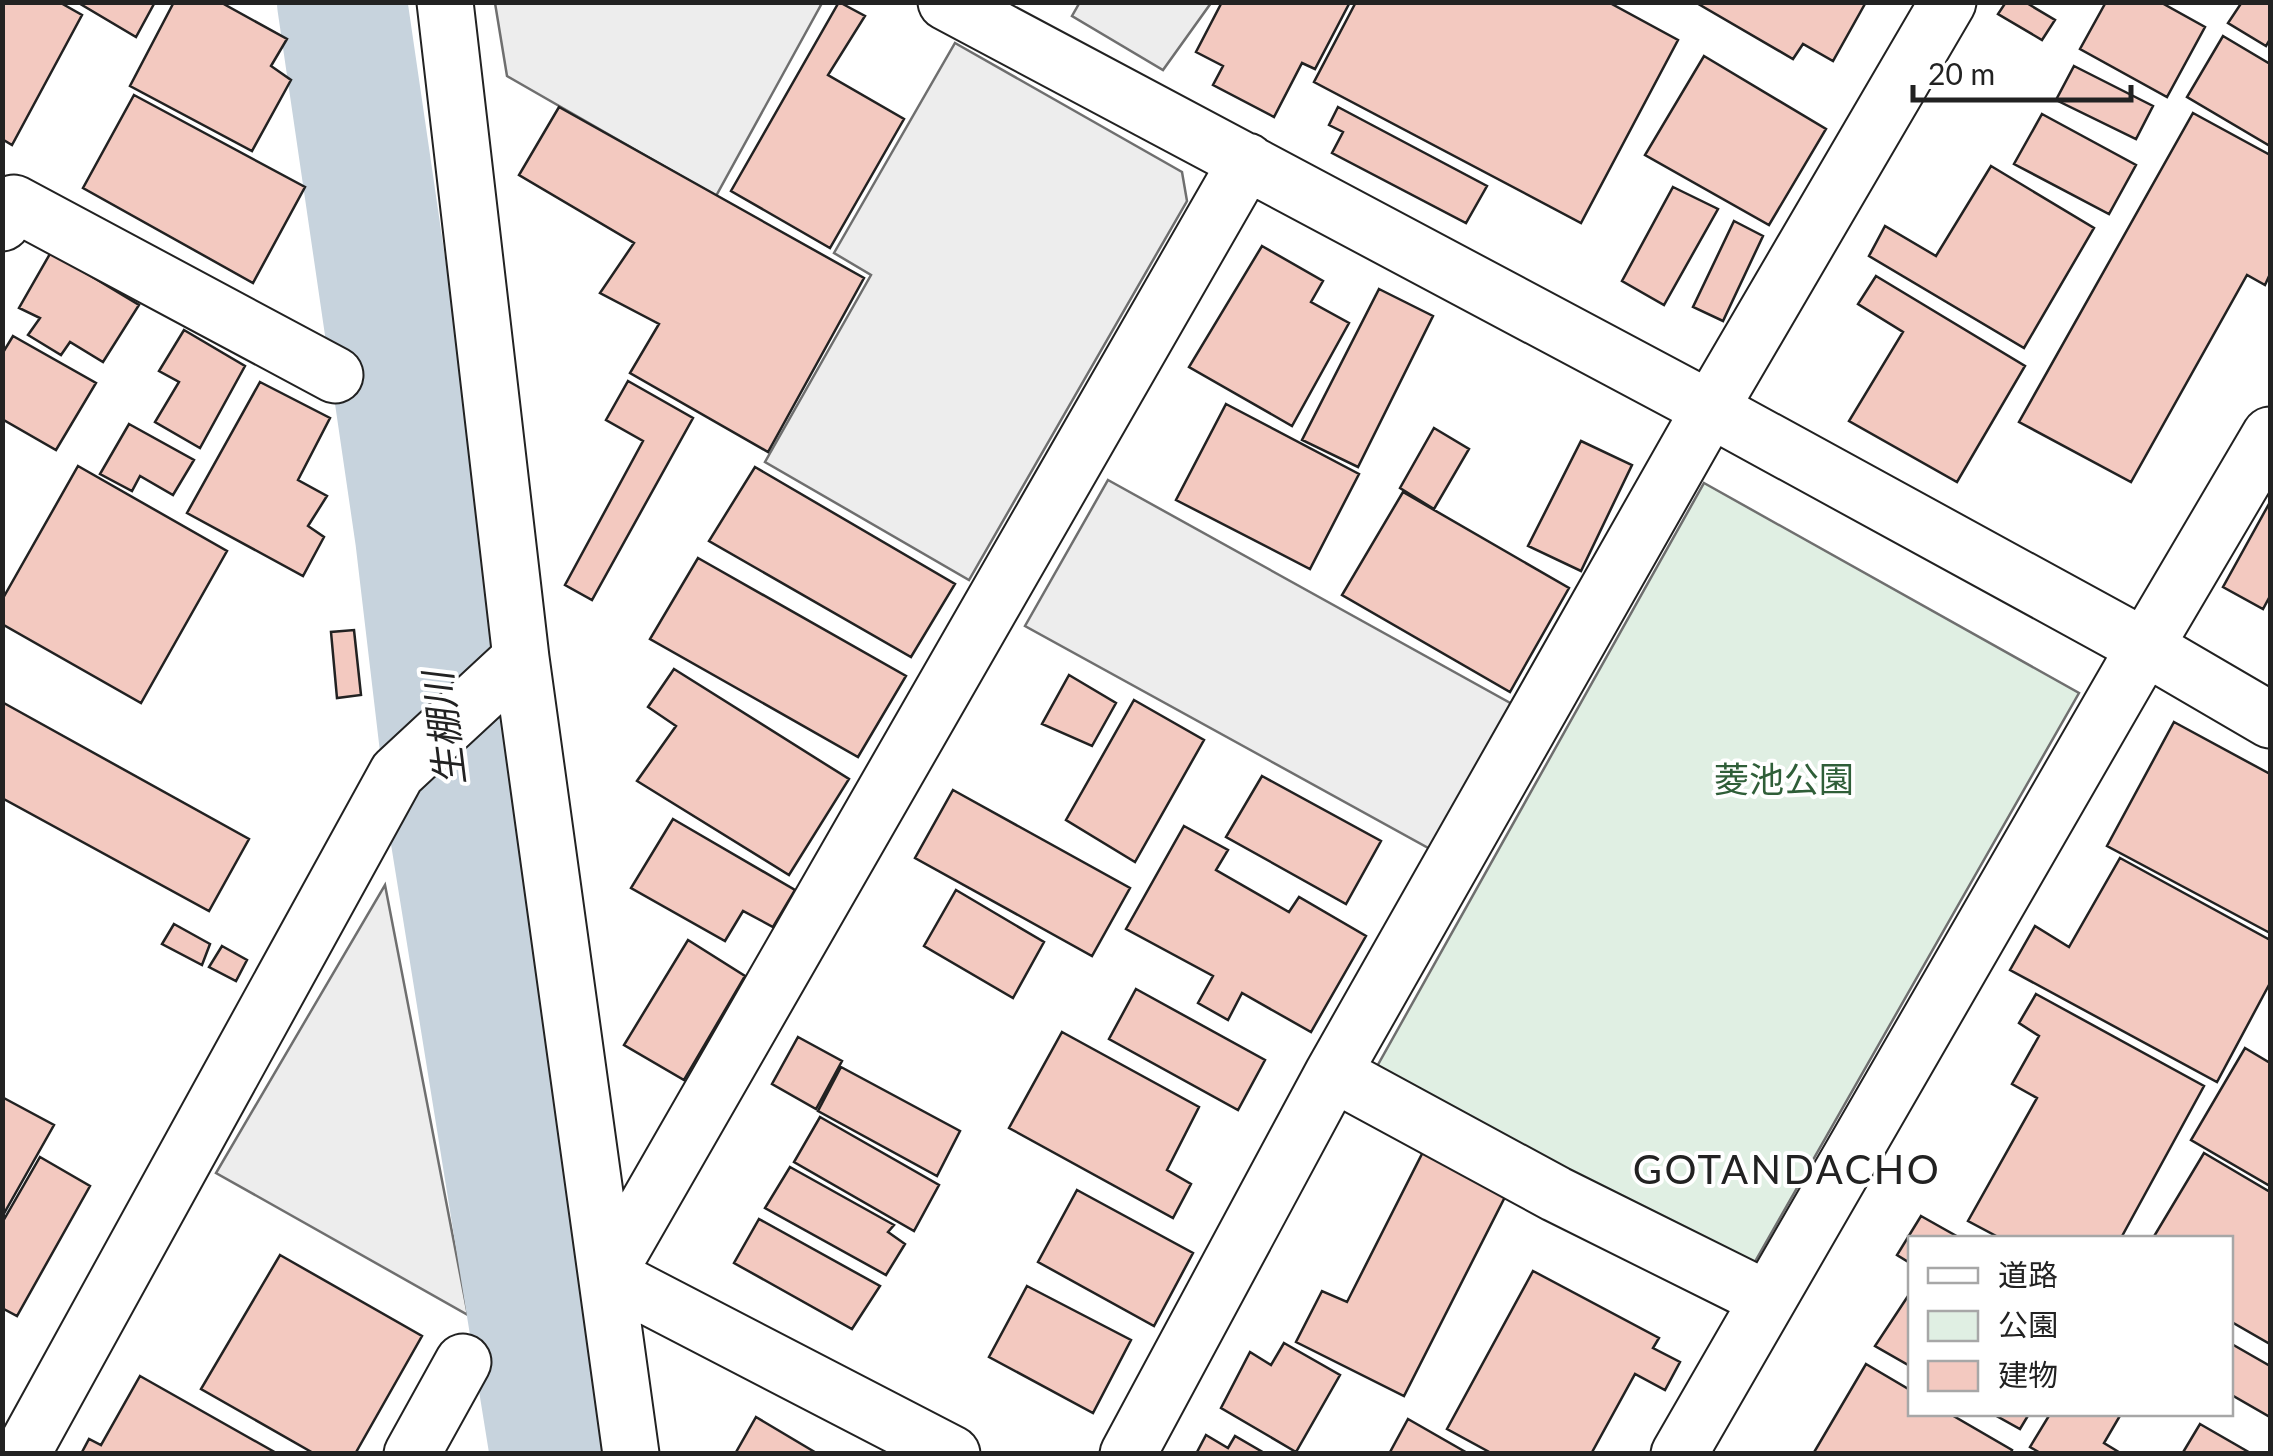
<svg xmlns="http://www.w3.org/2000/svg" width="2273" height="1456" viewBox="0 0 2273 1456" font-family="Lato,'Noto Sans JP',sans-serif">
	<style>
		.green { fill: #e0efe3; stroke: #6f6f6f; stroke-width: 2.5 }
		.parking { fill: #ededed; stroke: #6f6f6f; stroke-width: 2.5 }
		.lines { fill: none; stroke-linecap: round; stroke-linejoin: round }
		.river { stroke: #c7d3dd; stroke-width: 130 }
		.building { fill: #f3c9c0; stroke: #222; stroke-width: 2.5 }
		.minor-casing { stroke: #222; stroke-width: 59 }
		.minor { stroke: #fff; stroke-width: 55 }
		.labels { text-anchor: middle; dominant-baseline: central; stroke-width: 8; stroke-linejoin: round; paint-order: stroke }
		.park-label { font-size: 35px; fill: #2f5e38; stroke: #fff }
		.water-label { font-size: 38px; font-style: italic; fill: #222; stroke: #fff }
		.quarter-label { font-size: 40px; letter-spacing: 2.5px; fill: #222; stroke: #fff }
	</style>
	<rect width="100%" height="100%" fill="#fff"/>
	<path class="green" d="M 1704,483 L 2079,693 L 1748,1274 L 1375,1070 Z"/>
	<path class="parking" d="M 1080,2 L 1211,2 L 1211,3 L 1163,70 L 1072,16 Z
		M 495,3 L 822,3 L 716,196 L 507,76 Z
		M 955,43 L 1182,172 L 1187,201 L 969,580 L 765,462 L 871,275 L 834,253 Z
		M 1108,480 L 1512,704 L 1432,850 L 1025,626 Z
		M 385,885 L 468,1315 L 216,1173 Z"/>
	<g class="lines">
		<path class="river" d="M 342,2 L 420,536 L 455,833 L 555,1454"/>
	</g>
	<path class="building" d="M 2,2 L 59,2 L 82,15 L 12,145 L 2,139 Z
		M 77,2 L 155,2 L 136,37 Z
		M 174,2 L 220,2 L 287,39 L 271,66 L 291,80 L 252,151 L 130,86 Z
		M 839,2 L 865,16 L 828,75 L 904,119 L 830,248 L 731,191 Z
		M 1222,2 L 1350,2 L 1315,69 L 1302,63 L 1274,117 L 1213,85 L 1223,66 L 1196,52 Z
		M 1356,2 L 1608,2 L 1678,40 L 1581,223 L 1314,82 Z
		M 1695,2 L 1866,2 L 1833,61 L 1803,44 L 1793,59 Z
		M 2006,2 L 2025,2 L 2055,20 L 2042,40 L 1998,14 Z
		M 2106,2 L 2160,2 L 2205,27 L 2167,97 L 2080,49 Z
		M 2242,2 L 2270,2 L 2270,39 L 2266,46 L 2228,23 Z
		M 2223,36 L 2270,64 L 2270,146 L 2187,97 Z
		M 1704,56 L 1826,129 L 1769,225 L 1645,155 Z
		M 2074,66 L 2153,106 L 2136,139 L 2056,100 Z
		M 134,95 L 305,187 L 253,283 L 83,188 Z
		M 559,107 L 864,278 L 768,452 L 630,373 L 659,324 L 600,293 L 634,243 L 519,175 Z
		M 1338,107 L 1487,186 L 1466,223 L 1332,153 L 1343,132 L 1329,125 Z
		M 2193,113 L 2270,155 L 2270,274 L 2265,285 L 2247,275 L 2131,482 L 2019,422 Z
		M 2042,114 L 2136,165 L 2109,214 L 2014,164 Z
		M 1991,166 L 2094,228 L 2024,348 L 1869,256 L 1885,226 L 1936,256 Z
		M 1673,187 L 1718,209 L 1664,305 L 1622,281 Z
		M 1734,221 L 1763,236 L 1723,321 L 1693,307 Z
		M 1262,246 L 1323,281 L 1311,302 L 1349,323 L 1292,426 L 1189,367 Z
		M 51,252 L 139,305 L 103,362 L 70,342 L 61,355 L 28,335 L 40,318 L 19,308 Z
		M 1876,276 L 2025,366 L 1957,482 L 1849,421 L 1903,332 L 1858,304 Z
		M 1379,289 L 1433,316 L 1358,467 L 1302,440 Z
		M 184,330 L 245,366 L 200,448 L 155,422 L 179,382 L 159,371 Z
		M 13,336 L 96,383 L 56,450 L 2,419 L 2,354 Z
		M 628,381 L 693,418 L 592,600 L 565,585 L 643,441 L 606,420 Z
		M 260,382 L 330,418 L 298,480 L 327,496 L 308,526 L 324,537 L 303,576 L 187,513 Z
		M 1226,404 L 1359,474 L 1310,569 L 1176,500 Z
		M 129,424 L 194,460 L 173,495 L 140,476 L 132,491 L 100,474 Z
		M 1434,428 L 1469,449 L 1434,509 L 1400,488 Z
		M 1581,441 L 1632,465 L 1581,571 L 1528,546 Z
		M 78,466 L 227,551 L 141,703 L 2,624 L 2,600 Z
		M 755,467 L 955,584 L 911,657 L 709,541 Z
		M 1403,492 L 1569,588 L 1510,692 L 1342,595 Z
		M 2270,502 L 2270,596 L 2263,609 L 2223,587 Z
		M 698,558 L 906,676 L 858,757 L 650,639 Z
		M 354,630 L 361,695 L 337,698 L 331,632 Z
		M 674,669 L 849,779 L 789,875 L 637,781 L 676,726 L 648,707 Z
		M 1069,675 L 1116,703 L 1092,746 L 1042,724 Z
		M 1134,700 L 1204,740 L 1135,862 L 1066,820 Z
		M 2,702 L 249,839 L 209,911 L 2,798 Z
		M 2174,722 L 2270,774 L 2270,933 L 2107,846 Z
		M 1262,776 L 1381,841 L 1346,904 L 1226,837 Z
		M 953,790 L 1130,888 L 1092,956 L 915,858 Z
		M 673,819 L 795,890 L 773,927 L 743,911 L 725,941 L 631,888 Z
		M 1184,826 L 1228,850 L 1216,870 L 1289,912 L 1299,897 L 1366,936 L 1311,1032 L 1242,993 L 1228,1020 L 1198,1003 L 1213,976 L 1126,929 Z
		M 2120,858 L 2270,940 L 2270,983 L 2217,1082 L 2010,970 L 2035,926 L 2069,947 Z
		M 956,890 L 1044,942 L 1013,998 L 924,946 Z
		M 174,924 L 210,944 L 202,965 L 162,944 Z
		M 688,940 L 745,976 L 684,1080 L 624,1045 Z
		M 222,946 L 247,960 L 236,981 L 209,967 Z
		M 1136,989 L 1265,1060 L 1238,1110 L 1109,1039 Z
		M 2036,994 L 2204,1086 L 2121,1238 L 2000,1238 L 1968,1221 L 2037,1098 L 2012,1084 L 2039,1036 L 2019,1023 Z
		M 1062,1032 L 1199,1107 L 1167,1170 L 1191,1184 L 1173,1218 L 1009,1128 Z
		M 798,1037 L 842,1061 L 816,1109 L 772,1084 Z
		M 2245,1048 L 2270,1063 L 2270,1186 L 2191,1140 Z
		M 841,1067 L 960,1131 L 937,1176 L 818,1111 Z
		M 2,1097 L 54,1125 L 2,1217 Z
		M 820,1117 L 939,1185 L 914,1231 L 794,1162 Z
		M 1425,1148 L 1509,1189 L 1404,1396 L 1296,1342 L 1322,1291 L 1347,1302 Z
		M 2204,1153 L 2270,1192 L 2270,1344 L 2230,1321 L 2230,1238 L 2153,1238 Z
		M 40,1157 L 90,1186 L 17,1316 L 2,1308 L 2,1223 Z
		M 790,1167 L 894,1225 L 888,1232 L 905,1244 L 886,1275 L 765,1208 Z
		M 1077,1190 L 1193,1253 L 1154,1326 L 1038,1262 Z
		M 1921,1216 L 1960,1238 L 1910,1238 L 1910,1263 L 1897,1255 Z
		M 759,1219 L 880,1286 L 852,1329 L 734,1263 Z
		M 280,1255 L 422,1336 L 355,1454 L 315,1454 L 201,1389 Z
		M 1533,1271 L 1659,1338 L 1653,1348 L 1680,1362 L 1665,1390 L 1635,1374 L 1591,1454 L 1493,1454 L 1447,1429 Z
		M 1027,1286 L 1131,1340 L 1093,1413 L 989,1357 Z
		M 1910,1293 L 1910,1366 L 1875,1346 Z
		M 1284,1343 L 1340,1375 L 1296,1452 L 1221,1408 L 1250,1352 L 1271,1365 Z
		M 2230,1343 L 2270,1366 L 2270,1417 L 2230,1394 Z
		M 1866,1364 L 1910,1390 L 1910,1414 L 1950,1414 L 2012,1450 L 2010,1454 L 1813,1454 Z
		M 140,1376 L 278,1454 L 81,1454 L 89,1439 L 101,1445 Z
		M 1993,1414 L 2029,1414 L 2020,1429 Z
		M 2050,1414 L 2121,1414 L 2104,1443 L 2122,1454 L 2042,1454 L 2030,1447 Z
		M 756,1417 L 818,1454 L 735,1454 Z
		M 1408,1419 L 1469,1454 L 1389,1454 Z
		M 2200,1424 L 2252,1454 L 2182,1454 Z
		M 1206,1435 L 1228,1448 L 1235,1436 L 1266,1454 L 1196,1454 Z"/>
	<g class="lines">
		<defs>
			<path id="minor" d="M 445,2 L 521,658 L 631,1454
				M 946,2 L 1710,409 L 2145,647 L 2270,720
				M 2,223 L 14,203 L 335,375
				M 1333,1073 L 1556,1194 L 1767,1299
				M 22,1454 L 397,773 L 521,658
				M 412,1454 L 463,1362
				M 952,1454 L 607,1275 L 1247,161
				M 1128,1454 L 1333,1073 L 1710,409 L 1948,2
				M 1679,1454 L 2145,647 L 2270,435"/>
		</defs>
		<use href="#minor" class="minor-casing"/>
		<use href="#minor" class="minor"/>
	</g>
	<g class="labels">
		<g class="park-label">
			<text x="1784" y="778">菱池公園</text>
		</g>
		<g class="water-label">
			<text transform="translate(443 729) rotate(-97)">生棚川</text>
		</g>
		<g class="quarter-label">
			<text x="1787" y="1169">GOTANDACHO</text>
		</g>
	</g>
	<rect width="2273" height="1456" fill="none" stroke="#222222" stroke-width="10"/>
	<rect x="1908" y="1236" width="325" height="180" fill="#ffffff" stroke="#a7a7a7" stroke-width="2.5"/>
	<rect x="1928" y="1268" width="50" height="15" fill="#ffffff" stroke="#a7a7a7" stroke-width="2.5"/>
	<text x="1998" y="1286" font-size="30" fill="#222222">道路</text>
	<rect x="1928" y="1311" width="50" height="30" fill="#e0efe3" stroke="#a7a7a7" stroke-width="2.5"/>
	<text x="1998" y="1336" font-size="30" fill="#222222">公園</text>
	<rect x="1928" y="1361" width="50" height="30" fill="#f3c9c0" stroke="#a7a7a7" stroke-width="2.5"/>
	<text x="1998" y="1386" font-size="30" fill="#222222">建物</text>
	<path d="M1913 85v15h218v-15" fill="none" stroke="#222222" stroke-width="5"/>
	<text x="1928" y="85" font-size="30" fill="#222222" stroke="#ffffff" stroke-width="8" paint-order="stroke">20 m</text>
</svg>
